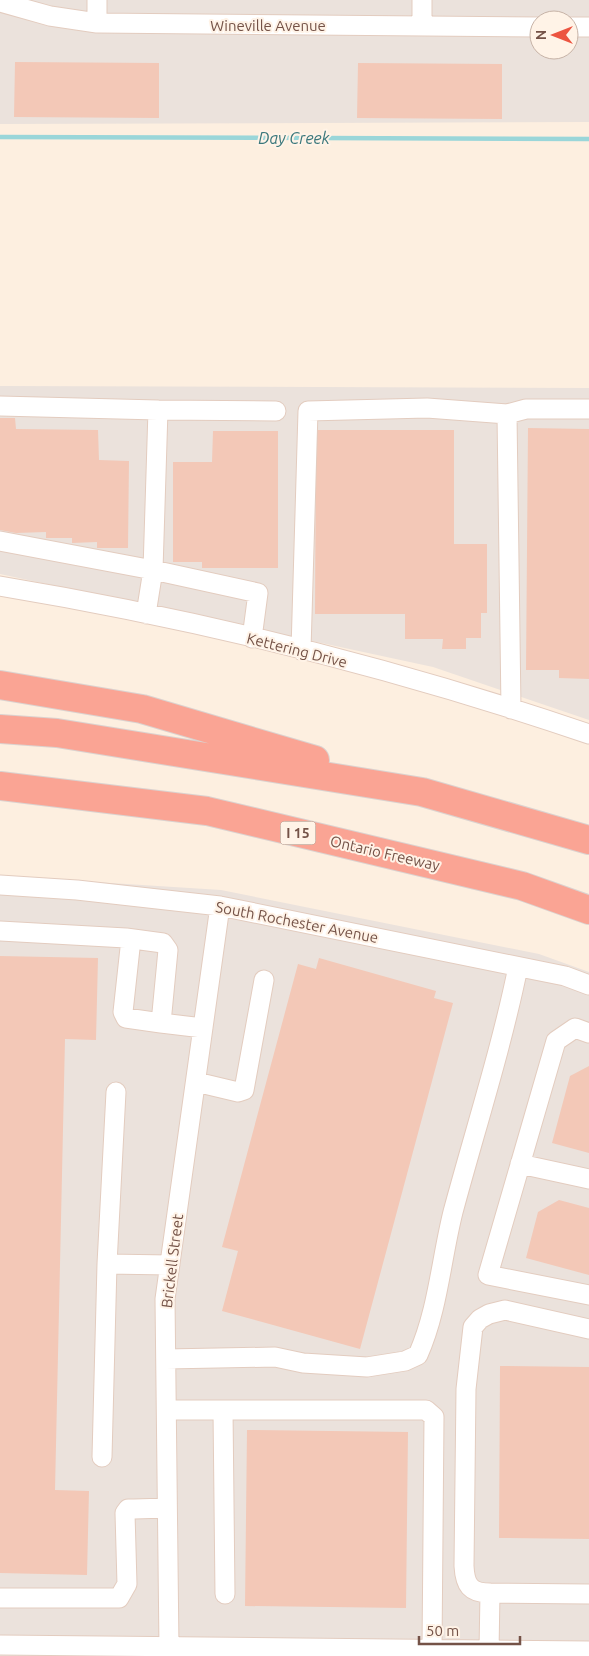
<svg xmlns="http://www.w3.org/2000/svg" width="589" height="1656" viewBox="0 0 589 1656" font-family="Ubuntu,sans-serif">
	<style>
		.industrial { fill: #ebe2dc; fill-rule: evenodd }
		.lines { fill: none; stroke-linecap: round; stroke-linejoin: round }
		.stream { stroke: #9ad6d9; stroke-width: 4.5 }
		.building { fill: #f3c8b7 }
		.minor-casing { stroke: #e3ccbf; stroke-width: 21 }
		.highway-casing { stroke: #dbd2cf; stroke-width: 30 }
		.minor { stroke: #fff; stroke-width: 19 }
		.highway { stroke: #faa494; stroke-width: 28 }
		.labels { text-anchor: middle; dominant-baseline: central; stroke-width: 4; stroke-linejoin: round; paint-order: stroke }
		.shield { fill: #fff3e7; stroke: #9e8277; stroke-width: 1 }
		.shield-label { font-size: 14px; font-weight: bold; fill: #745247 }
		.street-label { font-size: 15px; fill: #745247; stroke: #fff3e7 }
		.water-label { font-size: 16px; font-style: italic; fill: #3a777b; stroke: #fff3e7 }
	</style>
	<rect width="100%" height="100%" fill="#fdefe0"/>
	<path class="industrial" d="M 0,0 L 589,0 L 589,122 L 0,124 ZM 539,20 L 569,20 L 569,50 L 539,50 Z
		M 0,386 L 589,388 L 589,720 L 433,667 L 0,574 Z
		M 0,876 L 221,890 L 539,954 L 589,972 L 589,1656 L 0,1656 Z"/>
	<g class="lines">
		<path class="stream" d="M 0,137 L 589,139"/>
	</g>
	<path class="building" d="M 15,62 L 159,63 L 159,118 L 14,117 Z
		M 358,63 L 502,64 L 502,119 L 357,118 Z
		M 0,418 L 15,418 L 16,429 L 98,430 L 99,460 L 129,461 L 128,548 L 97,548 L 97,542 L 72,543 L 72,538 L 46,538 L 46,532 L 16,533 L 0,530 Z
		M 528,428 L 589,429 L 589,679 L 559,678 L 559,670 L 526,670 Z
		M 316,430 L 454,430 L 454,544 L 487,544 L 487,613 L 481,613 L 481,638 L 466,638 L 466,649 L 442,649 L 443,639 L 405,639 L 405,614 L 315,614 Z
		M 213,431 L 278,431 L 278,568 L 202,568 L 202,562 L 173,562 L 173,462 L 212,462 Z
		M 0,956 L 98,958 L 96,1040 L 65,1039 L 55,1490 L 89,1491 L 87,1575 L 0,1573 Z
		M 319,958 L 436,991 L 434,998 L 453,1003 L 360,1349 L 222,1311 L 238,1251 L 222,1247 L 298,964 L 316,969 Z
		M 589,1066 L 589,1153 L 552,1143 L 570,1076 Z
		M 559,1200 L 589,1208 L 589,1275 L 526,1258 L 538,1212 Z
		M 500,1366 L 589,1367 L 589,1539 L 499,1538 Z
		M 247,1430 L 408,1432 L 406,1608 L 245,1606 Z"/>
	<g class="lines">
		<defs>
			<path id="minor" d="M 97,0 L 97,23
				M 0,2 L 50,16 L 97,23 L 539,27
				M 422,26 L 422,0
				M 569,27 L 589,27
				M 0,406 L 158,410 L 153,570 L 258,593 L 252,638
				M 158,410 L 276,411
				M 0,541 L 153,570 L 146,614
				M 0,586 C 199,619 398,669 589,734
				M 301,650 L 308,411 L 427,408 L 507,414
				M 511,709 L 507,414 L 526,409 L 589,409
				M 0,885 L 77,890 L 220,906 L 565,976 L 589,985
				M 0,931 L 126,938 L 163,943 L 168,950 L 161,1023 L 203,1028
				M 131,939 L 123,1012 L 126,1018 L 161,1023
				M 589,1033 L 575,1028 L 556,1041 L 488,1275 L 589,1295
				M 196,1082 L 238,1092 L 244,1090 L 264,980
				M 116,1092 L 107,1264 L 170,1265
				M 520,1164 L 589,1179
				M 166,1359 L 275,1357 L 303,1363 L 367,1367 L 405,1361 L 418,1355 C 438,1310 441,1260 453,1212 C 475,1130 501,1050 518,967
				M 167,1410 L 426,1410 L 434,1417 L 432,1650
				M 223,1410 L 225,1594
				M 102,1457 L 107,1264
				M 490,1593 L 589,1594
				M 0,1598 L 119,1598 L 127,1584 L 125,1513 L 128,1509 L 134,1509 L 167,1508
				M 0,1645 L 589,1651
				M 169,1648 L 165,1299 L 220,906
				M 489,1651 L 490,1593 C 470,1593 465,1585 464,1566 L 466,1389 L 473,1327 L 480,1319 L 489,1314 L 505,1310 L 589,1329"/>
			<path id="highway" d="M 0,685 L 142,709 L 315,760
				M 0,729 L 57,733 L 422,792 L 589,840
				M 0,786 L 207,811 L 522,886 L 589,910"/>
		</defs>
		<use href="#minor" class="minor-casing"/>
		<use href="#highway" class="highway-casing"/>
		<use href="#minor" class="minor"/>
		<use href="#highway" class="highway"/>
	</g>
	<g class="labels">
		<rect class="shield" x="280.5" y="821.5" width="35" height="23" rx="4"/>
		<g class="shield-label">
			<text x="298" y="833">I 15</text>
		</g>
		<g class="street-label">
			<text x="268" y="25">Wineville Avenue</text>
			<text transform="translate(297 650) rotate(14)">Kettering Drive</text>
			<text transform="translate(385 853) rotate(13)">Ontario Freeway</text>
			<text transform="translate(297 922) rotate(11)">South Rochester Avenue</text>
			<text transform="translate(172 1261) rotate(-83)">Brickell Street</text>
		</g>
		<g class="water-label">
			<text x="294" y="138">Day Creek</text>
		</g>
	</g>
	<g transform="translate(554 35) rotate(270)"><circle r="24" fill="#fff3e7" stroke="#c7b3a7"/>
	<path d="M0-4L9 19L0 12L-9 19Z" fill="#ec5440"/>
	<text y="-8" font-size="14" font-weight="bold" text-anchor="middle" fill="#745247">N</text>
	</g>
	<path d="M419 1636v8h101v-8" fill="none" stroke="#745247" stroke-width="2.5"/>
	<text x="426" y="1636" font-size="15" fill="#745247" stroke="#fff3e7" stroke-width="4" paint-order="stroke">50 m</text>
</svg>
